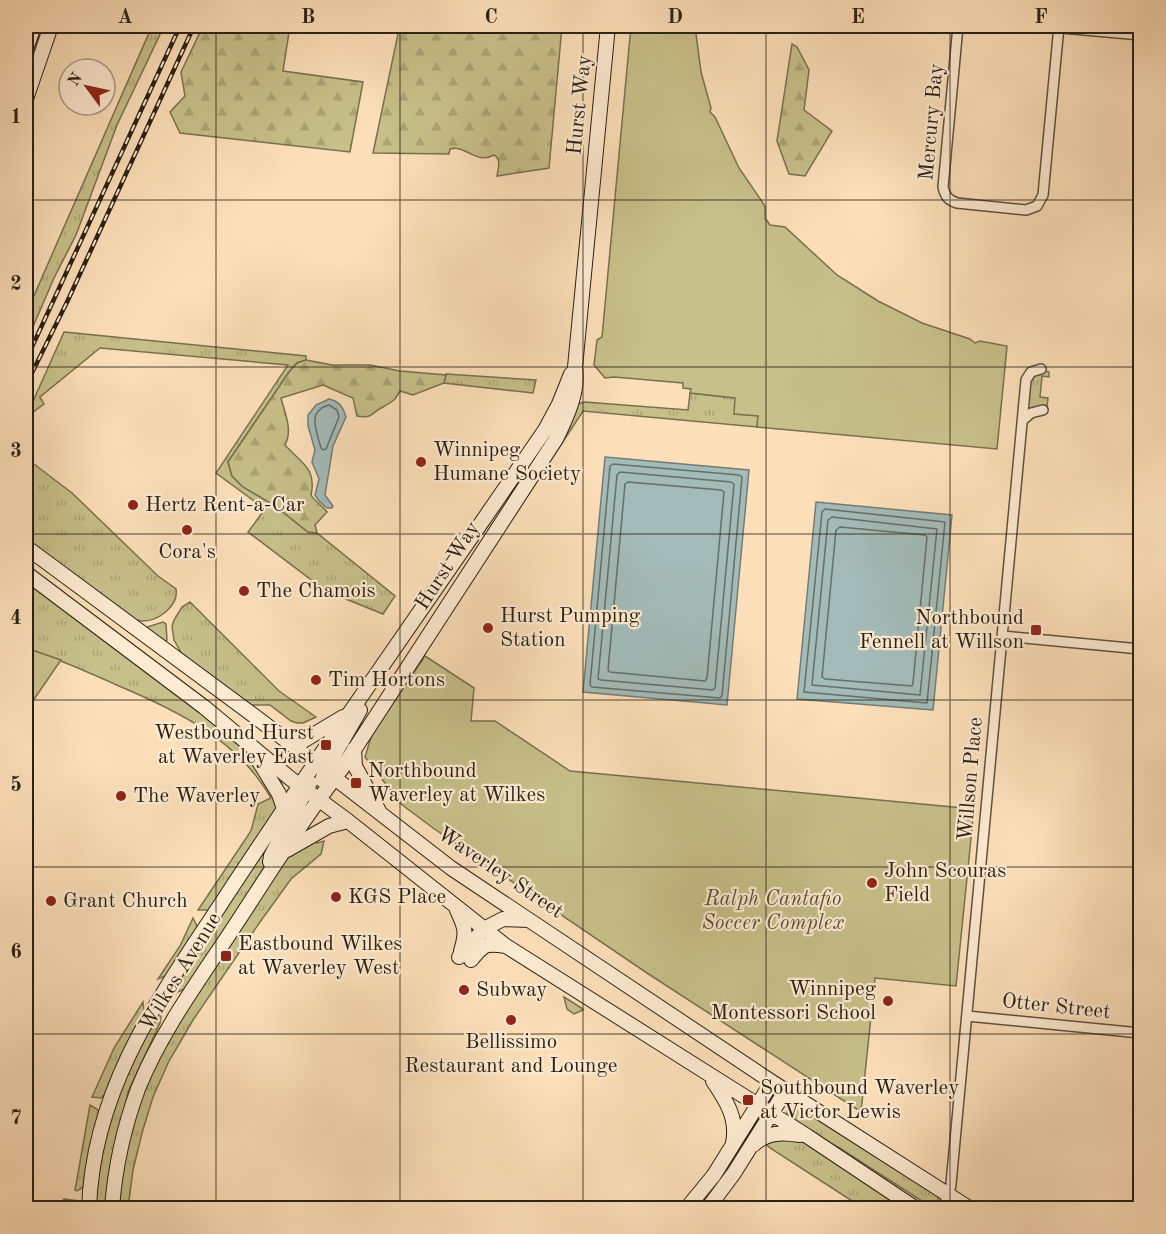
<svg xmlns="http://www.w3.org/2000/svg" width="1166" height="1234" viewBox="0 0 1166 1234" font-family="'Old Standard TT',serif">
	<style>
		.grass { fill: url(#grass-tufts); stroke: #78704f; stroke-width: 1.5 }
		.forest { fill: url(#forest-firs); stroke: #78704f; stroke-width: 1.5 }
		.green { fill: #c7c08a; stroke: #78704f; stroke-width: 1.5 }
		.water { fill: #a3bbb9; stroke: #737d77; stroke-width: 1.5 }
		.lines { fill: none; stroke-linecap: round; stroke-linejoin: round }
		.shore { stroke: #666e66; stroke-width: 1.5 }
		.street-casing { stroke: #5f503e; stroke-width: 12 }
		.secondary-casing { stroke: #2a2014; stroke-width: 16 }
		.street { stroke: #feebd2; stroke-width: 9 }
		.secondary { stroke: #feebd2; stroke-width: 14 }
		.rail-casing { stroke: #2a2014; stroke-width: 4.5 }
		.rail { stroke: #feebd2; stroke-width: 2; stroke-dasharray: 7; stroke-linecap: butt }
		.grid { fill: none; stroke: #2a2014; stroke-width: 1.5; stroke-opacity: 0.55 }
		.poi-dot { fill: #8f2418; stroke: #feebd2; stroke-width: 2 }
		.labels { text-anchor: middle; dominant-baseline: central; stroke-width: 4.5; stroke-linejoin: round; paint-order: stroke }
		.street-label { font-size: 21px; fill: #2a2014; stroke: #feebd2 }
		.poi-label { font-size: 21px; fill: #2a2014; stroke: #feebd2; text-anchor: start }
		.park-label { font-size: 21px; font-style: italic; fill: #595037; stroke: #feebd2 }
		.neatline { fill: none; stroke: #2a2014; stroke-width: 2 }
		.grid-label { font-size: 20px; text-anchor: middle; font-weight: bold; fill: #2a2014 }
	</style>
	<defs>
		<pattern id="grass-tufts" width="24" height="20" patternUnits="userSpaceOnUse" patternTransform="scale(1.5)"><rect width="24" height="20" fill="#c7c08a"/><path d="M3 7l-1-3M5 7V3M7 7l1-3M15 17l-1-3M17 17v-4M19 17l1-3" fill="none" stroke="#aba576"/></pattern>
		<pattern id="forest-firs" width="22" height="20" patternUnits="userSpaceOnUse" patternTransform="scale(1.5)"><rect width="22" height="20" fill="#c7c08a"/><path d="M5 1l3.5 6h-7zM16 11l3.5 6h-7z" fill="#aba576"/></pattern>
	</defs>
	<rect width="100%" height="100%" fill="#fde0ba"/>
	<filter id="stains"><feTurbulence type="fractalNoise" baseFrequency=".00333" numOctaves="4"/><feColorMatrix values="0 0 0 0 .2 0 0 0 0 .09 0 0 0 0 .02 0 0 0 .5 -.17"/></filter>
	<radialGradient id="worn" r=".72"><stop offset=".6" stop-color="#630" stop-opacity="0"/><stop offset="1" stop-color="#630" stop-opacity=".3"/></radialGradient>
	<path class="grass" d="M 152,26 L 164,26 L 117,125 L 76,235 L 54,278 L 26,343 L 26,314 Z
		M 64,332 L 306,356 L 306,360 L 297,363 L 289,372 L 228,462 L 232,476 L 243,487 L 274,505 L 308,532 L 317,533 L 395,596 L 383,614 L 326,591 L 248,532 L 265,509 L 216,473 L 288,365 L 100,348 L 40,397 L 44,404 L 28,416 L 26,422 L 26,417 Z
		M 1044,371 L 1049,372 L 1049,377 L 1042,376 L 1040,397 L 1048,398 L 1047,407 L 1028,410 L 1026,408 C 1028,389 1024,379 1044,371 Z
		M 446,374 L 536,380 L 533,393 L 444,383 Z
		M 690,393 L 736,398 L 758,416 L 757,427 L 583,411 L 372,734 L 370,732 L 577,404 L 585,402 L 688,410 Z
		M 26,458 L 72,493 L 158,576 L 176,589 C 179,605 159,621 143,621 C 138,621 133,618 128,617 L 26,542 Z
		M 26,567 L 280,772 C 284,787 281,798 275,811 L 209,910 L 198,910 L 251,831 L 258,804 L 271,798 C 238,740 178,711 119,686 C 88,672 58,659 26,648 Z
		M 190,602 L 279,691 L 316,717 L 303,723 L 297,723 L 291,721 L 270,705 L 251,705 L 182,654 L 174,640 L 172,626 L 174,620 L 182,607 Z
		M 163,622 L 166,624 L 167,640 L 164,642 L 147,630 L 147,627 Z
		M 299,795 L 309,801 L 185,989 L 173,994 L 169,992 Z
		M 312,841 L 317,843 L 324,841 L 321,854 L 291,879 L 260,922 L 193,1020 L 169,1061 L 153,1097 L 142,1133 L 133,1170 L 128,1208 L 116,1208 L 127,1140 L 149,1076 L 167,1040 L 282,864 L 292,854 Z
		M 193,918 L 198,928 L 168,975 L 158,979 L 180,946 Z
		M 564,997 L 583,1009 L 583,1010 L 574,1014 L 567,1009 Z
		M 143,1002 L 144,1012 L 125,1048 L 106,1093 L 101,1098 L 92,1097 L 114,1048 Z
		M 158,1009 L 162,1011 L 160,1023 L 128,1092 L 106,1208 L 93,1208 L 95,1184 L 114,1100 Z
		M 90,1105 L 98,1110 L 99,1116 L 85,1186 L 77,1191 L 75,1190 Z
		M 788,1107 L 804,1111 L 938,1196 L 938,1201 L 935,1204 L 922,1201 L 841,1149 L 798,1126 L 787,1113 Z
		M 807,1136 L 915,1208 L 863,1208 L 770,1148 L 760,1139 Z
		M 64,1199 L 79,1201 L 83,1208 L 65,1208 L 64,1206 L 60,1204 Z"/>
	<path class="forest" d="M 203,26 L 290,26 L 283,71 L 363,82 L 350,152 L 180,133 L 170,112 L 185,96 L 181,72 Z
		M 392,26 L 562,26 L 549,168 L 497,176 C 498,169 502,159 494,155 C 476,165 465,144 450,149 L 449,154 L 373,153 L 398,34 Z
		M 792,44 L 797,47 L 809,70 L 804,110 L 832,131 L 805,176 L 789,174 L 777,141 Z
		M 306,360 L 332,365 L 370,365 L 400,371 L 446,375 L 444,383 L 413,395 L 400,391 C 393,403 394,400 383,407 C 370,413 374,419 357,416 L 353,398 L 323,385 L 281,398 C 285,414 293,430 285,445 C 301,463 317,468 311,495 C 315,502 322,505 327,512 L 315,525 L 317,533 L 308,532 L 274,505 L 243,487 L 232,476 L 228,462 L 289,372 L 297,363 Z"/>
	<path class="green" d="M 631,26 L 695,26 L 701,72 L 711,108 L 710,112 L 715,117 L 739,168 L 765,206 L 765,218 L 770,225 L 785,227 L 837,275 L 878,301 L 922,323 L 970,339 L 975,343 L 980,341 L 1007,346 L 997,449 L 757,427 L 758,416 L 734,414 L 735,398 L 690,393 L 691,389 L 683,388 L 683,383 L 614,377 L 605,378 L 594,365 L 597,340 L 602,337 Z
		M 26,648 L 61,660 L 26,711 Z
		M 425,656 L 474,688 L 471,721 L 495,721 L 570,771 L 974,809 L 956,986 L 875,978 L 861,1112 L 647,973 L 433,828 L 401,804 L 365,757 L 372,734 Z"/>
	<path class="water" d="M 329,399 C 339,401 343,407 346,417 L 333,446 L 325,495 L 333,506 L 332,508 L 327,508 L 319,501 L 315,495 L 319,479 L 312,462 L 315,450 L 308,426 L 308,415 L 316,405 Z
		M 605,457 L 749,470 L 727,705 L 583,692 Z
		M 816,502 L 952,515 L 933,710 L 797,699 Z"/>
	<g class="lines">
		<path class="shore" d="M 329,405 L 337,410 L 339,417 L 326,449 L 323,450 L 321,448 C 317,432 306,411 329,405 Z
			M 613,464 L 739,475 L 742,477 L 722,696 L 720,698 L 592,687 L 590,685 L 610,466 Z
			M 620,472 L 731,482 L 734,484 L 715,688 L 713,690 L 601,680 L 598,679 L 617,475 Z
			M 628,482 L 721,490 L 724,492 L 707,678 L 705,681 L 610,672 L 608,670 L 625,484 Z
			M 825,509 L 945,522 L 927,703 L 804,692 L 822,512 Z
			M 832,517 L 937,529 L 920,695 L 812,685 L 828,520 Z
			M 840,527 L 925,535 L 927,537 L 913,683 L 912,686 L 825,679 L 822,677 L 836,530 Z"/>
		<defs>
			<path id="street" d="M 958,26 L 943,187 C 945,196 948,200 957,203 L 1026,210 L 1037,206 L 1043,195 L 1059,26
				M 1040,26 L 1140,35
				M 1022,421 L 1031,413 L 1043,410
				M 1003,636 L 1140,649
				M 967,1016 L 1140,1033
				M 941,1208 L 949,1196 L 951,1184 L 1026,380 L 1031,372 L 1041,369"/>
			<path id="secondary" d="M 26,49 L 34,26
				M 26,99 L 51,26
				M 26,547 L 261,721 L 451,868 L 772,1082 L 969,1208
				M 26,573 L 204,707 L 291,779 L 348,821 L 506,946 L 807,1136 L 915,1208
				M 286,740 L 303,741 L 343,717
				M 354,749 L 355,766 L 379,811
				M 254,753 L 279,794 L 284,809
				M 322,780 L 325,771 L 360,710
				M 287,850 L 329,826 L 348,821
				M 270,862 L 271,856 L 310,783
				M 457,910 C 465,927 467,932 461,951
				M 459,957 L 484,929 L 503,919 L 529,920
				M 471,960 C 484,944 485,943 506,946
				M 713,1081 C 726,1100 738,1119 733,1143
				M 753,1145 C 767,1132 782,1132 800,1135
				M 89,1208 C 93,1092 155,1003 217,910 C 252,856 288,803 324,750 C 398,643 472,537 545,430 L 559,404 L 571,374
				M 112,1208 C 115,1168 124,1127 138,1089 C 162,1029 203,975 238,921 C 272,869 305,816 343,767 L 556,439 C 567,417 579,391 575,367 L 608,26
				M 687,1208 L 714,1175 L 772,1082
				M 708,1208 L 734,1173 L 786,1090"/>
		</defs>
		<use href="#street" class="street-casing"/>
		<use href="#secondary" class="secondary-casing"/>
		<use href="#street" class="street"/>
		<use href="#secondary" class="secondary"/>
		<defs>
			<path id="rail" d="M 26,360 L 180,26
				M 26,385 L 68,300 L 194,26"/>
		</defs>
		<use href="#rail" class="rail-casing"/>
		<use href="#rail" class="rail"/>
	</g>
	<path class="grid" d="M 216,26 L 216,1208M 400,26 L 400,1208M 583,26 L 583,1208M 766,26 L 766,1208M 950,26 L 950,1208M 26,200 L 1140,200M 26,367 L 1140,367M 26,534 L 1140,534M 26,700 L 1140,700M 26,867 L 1140,867M 26,1034 L 1140,1034"/>
	<g class="poi-dot">
		<circle cx="421" cy="462" r="6"/>
		<circle cx="133" cy="505" r="6"/>
		<circle cx="187" cy="530" r="6"/>
		<circle cx="244" cy="591" r="6"/>
		<circle cx="488" cy="628" r="6"/>
		<rect x="1030" y="624" width="12" height="12" rx="3"/>
		<circle cx="316" cy="680" r="6"/>
		<rect x="320" y="739" width="12" height="12" rx="3"/>
		<rect x="350" y="777" width="12" height="12" rx="3"/>
		<circle cx="121" cy="796" r="6"/>
		<circle cx="872" cy="883" r="6"/>
		<circle cx="336" cy="897" r="6"/>
		<circle cx="51" cy="901" r="6"/>
		<rect x="220" y="950" width="12" height="12" rx="3"/>
		<circle cx="464" cy="990" r="6"/>
		<circle cx="888" cy="1001" r="6"/>
		<circle cx="511" cy="1020" r="6"/>
		<rect x="742" y="1094" width="12" height="12" rx="3"/>
	</g>
	<g class="labels">
		<g class="street-label">
			<text transform="translate(580 105) rotate(-84)">Hurst Way</text>
			<text transform="translate(932 122) rotate(-85)">Mercury Bay</text>
			<text transform="translate(448 566) rotate(-57)">Hurst Way</text>
			<text transform="translate(971 779) rotate(-85)">Willson Place</text>
			<text transform="translate(500 873) rotate(34)">Waverley Street</text>
			<text transform="translate(181 972) rotate(-58)">Wilkes Avenue</text>
			<text transform="translate(1056 1007) rotate(6)">Otter Street</text>
		</g>
		<g class="poi-label">
			<text x="433" y="450">Winnipeg<tspan x="433" dy="24">Humane Society</tspan></text>
			<text x="145" y="505">Hertz Rent-a-Car</text>
			<text x="187" y="552" text-anchor="middle">Cora's</text>
			<text x="256" y="591">The Chamois</text>
			<text x="500" y="616">Hurst Pumping<tspan x="500" dy="24">Station</tspan></text>
			<text x="1024" y="618" text-anchor="end">Northbound<tspan x="1024" dy="24">Fennell at Willson</tspan></text>
			<text x="328" y="680">Tim Hortons</text>
			<text x="314" y="733" text-anchor="end">Westbound Hurst<tspan x="314" dy="24">at Waverley East</tspan></text>
			<text x="368" y="771">Northbound<tspan x="368" dy="24">Waverley at Wilkes</tspan></text>
			<text x="133" y="796">The Waverley</text>
			<text x="884" y="871">John Scouras<tspan x="884" dy="24">Field</tspan></text>
			<text x="348" y="897">KGS Place</text>
			<text x="63" y="901">Grant Church</text>
			<text x="238" y="944">Eastbound Wilkes<tspan x="238" dy="24">at Waverley West</tspan></text>
			<text x="876" y="989" text-anchor="end">Winnipeg<tspan x="876" dy="24">Montessori School</tspan></text>
			<text x="476" y="990">Subway</text>
			<text x="511" y="1042" text-anchor="middle">Bellissimo<tspan x="511" dy="24">Restaurant and Lounge</tspan></text>
			<text x="760" y="1088">Southbound Waverley<tspan x="760" dy="24">at Victor Lewis</tspan></text>
		</g>
		<g class="park-label">
			<text x="773" y="899">Ralph Cantafio<tspan x="773" dy="24">Soccer Complex</tspan></text>
		</g>
	</g>
	<rect width="1166" height="1234" fill="none" stroke="#fde0ba" stroke-width="66"/>
	<g transform="translate(87 87) rotate(303)"><circle r="28" fill="#feebd2" stroke="#a99a86" stroke-width="1.5"/>
	<path d="M0-4.5L10 22L0 15L-10 22Z" fill="#8f2418"/>
	<text y="-9" font-size="16" font-weight="bold" text-anchor="middle" fill="#2a2014">N</text>
	</g>
	<rect x="33" y="33" width="1100" height="1168" class="neatline"/>
	<g class="grid-label">
		<text x="125" y="23">A</text>
		<text x="308" y="23">B</text>
		<text x="491" y="23">C</text>
		<text x="675" y="23">D</text>
		<text x="858" y="23">E</text>
		<text x="1041" y="23">F</text>
		<text x="16" y="123">1</text>
		<text x="16" y="290">2</text>
		<text x="16" y="457">3</text>
		<text x="16" y="624">4</text>
		<text x="16" y="791">5</text>
		<text x="16" y="958">6</text>
		<text x="16" y="1124">7</text>
	</g>
	<rect width="100%" height="100%" filter="url(#stains)"/>
	<rect width="100%" height="100%" fill="url(#worn)"/>
</svg>
